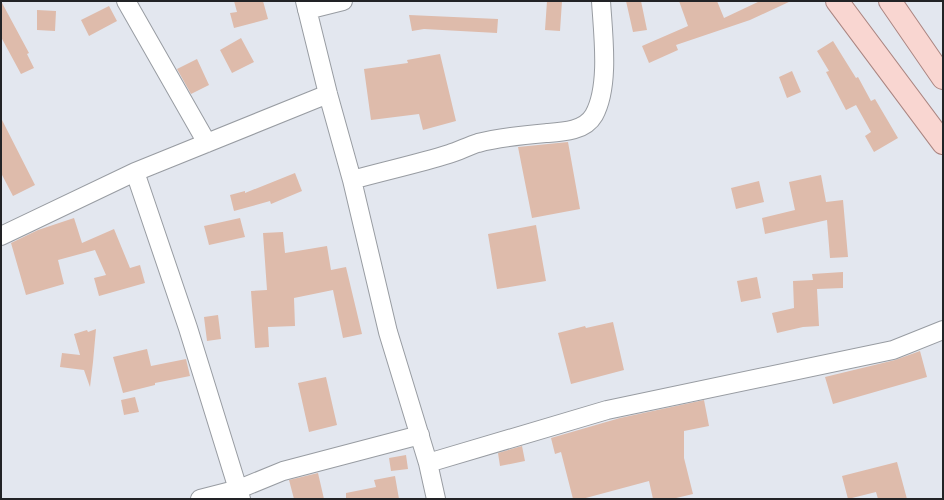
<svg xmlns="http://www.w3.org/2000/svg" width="944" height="500" viewBox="0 0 944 500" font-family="'Libre Baskerville',serif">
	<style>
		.building { fill: #debbab }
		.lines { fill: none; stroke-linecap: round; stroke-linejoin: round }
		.minor-casing { stroke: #989ca2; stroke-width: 20 }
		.primary-casing { stroke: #ab8682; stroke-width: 24 }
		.minor { stroke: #fff; stroke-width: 18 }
		.primary { stroke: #f9d6d1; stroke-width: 22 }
	</style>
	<rect width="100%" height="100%" fill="#e3e7ef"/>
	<path class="building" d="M 1,1 L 29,53 L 27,54 L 34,68 L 21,74 L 1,37 Z
		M 234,1 L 263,1 L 268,19 L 234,28 L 230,13 L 237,12 Z
		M 547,1 L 562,1 L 560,31 L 545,30 Z
		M 626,1 L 641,1 L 647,30 L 633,32 Z
		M 679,1 L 717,1 L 724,18 L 760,1 L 791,1 L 750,20 L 676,45 L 678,50 L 649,63 L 642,46 L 688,26 Z
		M 109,6 L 117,21 L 89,36 L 81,20 Z
		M 37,10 L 56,11 L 55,31 L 37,30 Z
		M 409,15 L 498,19 L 497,33 L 424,29 L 412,31 Z
		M 241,38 L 254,62 L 232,73 L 220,50 Z
		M 833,41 L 856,78 L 858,77 L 871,101 L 875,99 L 898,138 L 874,152 L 865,136 L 871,132 L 856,105 L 846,110 L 826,72 L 829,71 L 817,51 Z
		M 440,54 L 456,121 L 423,130 L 419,114 L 371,120 L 364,69 L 408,63 L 407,60 Z
		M 197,59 L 209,85 L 191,94 L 177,69 Z
		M 792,71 L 801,92 L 787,98 L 779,77 Z
		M 1,118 L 35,185 L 13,196 L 1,173 Z
		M 568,142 L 580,209 L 532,218 L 518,147 Z
		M 295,173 L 302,191 L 271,204 L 270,201 L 234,211 L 230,195 L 245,191 L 245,193 Z
		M 821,175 L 826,202 L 843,200 L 848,257 L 830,258 L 827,220 L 765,234 L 762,218 L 795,210 L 789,182 Z
		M 759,181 L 764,202 L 736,209 L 731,188 Z
		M 74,218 L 82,243 L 114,229 L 130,268 L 140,265 L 145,283 L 99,296 L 94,278 L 106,275 L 95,250 L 58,260 L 64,284 L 26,295 L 11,243 L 38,230 Z
		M 240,218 L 245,237 L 209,245 L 204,226 Z
		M 536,225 L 546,281 L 497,289 L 488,234 Z
		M 283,232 L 285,253 L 327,246 L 331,270 L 346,267 L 362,334 L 343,338 L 333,290 L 294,298 L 295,326 L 268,327 L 269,347 L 255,348 L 251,291 L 267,290 L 263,233 Z
		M 843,272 L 843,288 L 817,289 L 819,326 L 803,327 L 777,333 L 772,313 L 794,308 L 793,281 L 813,280 L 812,274 Z
		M 757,277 L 761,298 L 741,302 L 737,281 Z
		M 218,315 L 221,339 L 207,341 L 204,317 Z
		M 613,322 L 624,370 L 571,384 L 558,333 L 585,326 L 586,328 Z
		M 96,329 L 93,362 L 90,387 L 84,370 L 60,367 L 62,353 L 80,355 L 74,334 L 87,330 L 88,332 Z
		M 147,349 L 151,366 L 186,359 L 190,376 L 155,383 L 155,385 L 123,393 L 113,357 Z
		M 920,351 L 927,377 L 833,404 L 825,377 L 895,360 Z
		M 326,377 L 337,425 L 309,432 L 298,383 Z
		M 135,397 L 139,412 L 124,415 L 121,400 Z
		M 704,400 L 709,426 L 684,431 L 684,458 L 693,494 L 672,499 L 653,499 L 649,481 L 582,499 L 573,499 L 561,452 L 555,454 L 551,438 L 620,418 Z
		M 522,446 L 525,461 L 500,466 L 498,453 Z
		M 406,455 L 408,469 L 391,471 L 389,458 Z
		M 897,462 L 907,499 L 878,499 L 876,492 L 848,499 L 842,476 Z
		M 318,473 L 324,499 L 294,499 L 289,480 Z
		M 395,476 L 399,499 L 346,499 L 346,493 L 376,487 L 374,480 Z"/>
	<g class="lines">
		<defs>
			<path id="minor" d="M 126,1 L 207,143
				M 305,1 L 328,94 L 352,180 L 388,332 L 428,463 L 436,499
				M 307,10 L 343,1
				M 135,172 L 188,328 L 241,499
				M 352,180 C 384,171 417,164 449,154 C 459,151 468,146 478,143 C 500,137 524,135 547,133 C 563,132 585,131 594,115 C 610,86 603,34 601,1
				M 1,236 L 135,172 L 328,94
				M 428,463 L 607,410 L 893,350 L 943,330
				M 200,499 L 239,489 L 283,471 L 420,435"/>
			<path id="primary" d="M 837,1 L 943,143
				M 890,1 L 943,78"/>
		</defs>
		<use href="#minor" class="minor-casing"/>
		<use href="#primary" class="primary-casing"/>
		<use href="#minor" class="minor"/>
		<use href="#primary" class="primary"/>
	</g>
	<rect width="944" height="500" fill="none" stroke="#222326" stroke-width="4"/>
</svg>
